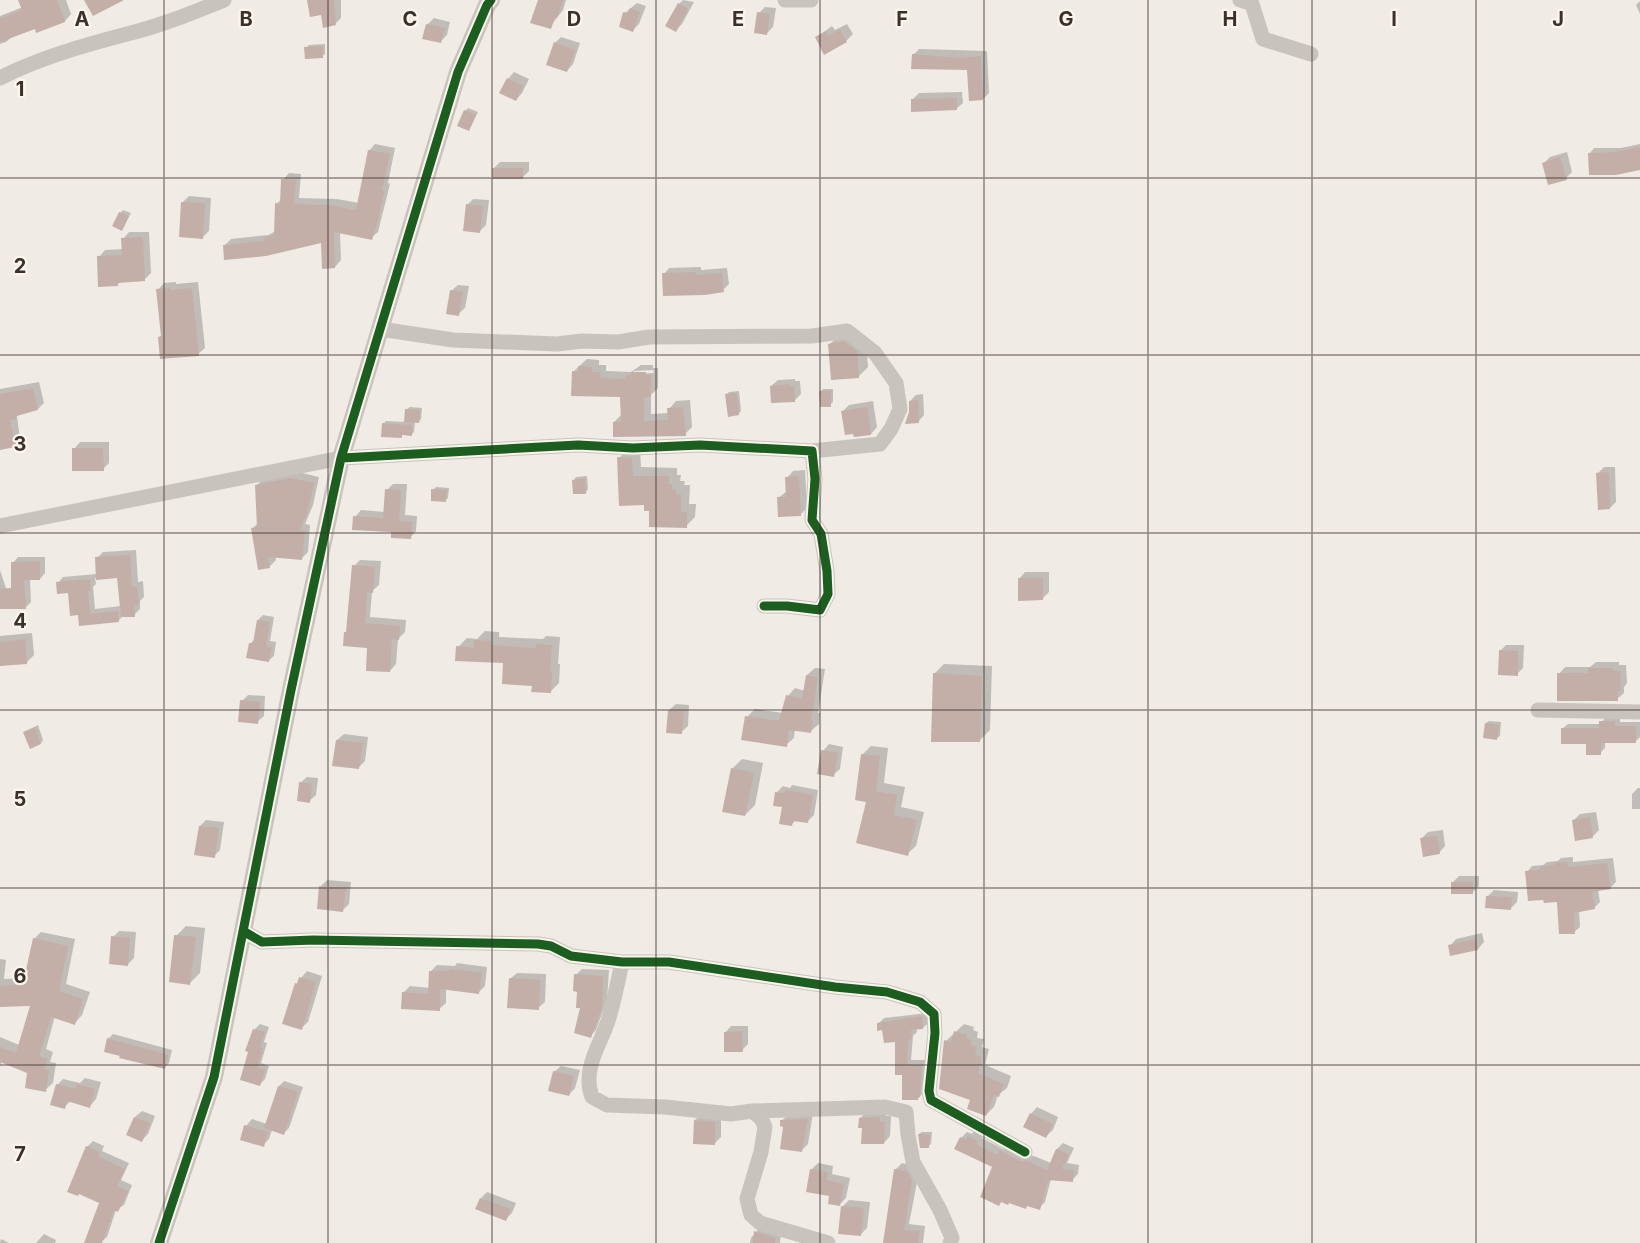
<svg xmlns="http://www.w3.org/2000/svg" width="1640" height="1243" viewBox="0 0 1640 1243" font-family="Inter,sans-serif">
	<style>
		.shadow { fill: #0003; fill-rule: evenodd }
		.building { fill: #c3afa7 }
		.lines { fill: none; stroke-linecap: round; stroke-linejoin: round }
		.minor { stroke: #c9c3be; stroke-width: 15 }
		.tertiary { stroke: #c9c3be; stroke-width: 18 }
		.cycleway-casing { stroke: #fbf5ee; stroke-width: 13 }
		.cycleway { stroke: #1b5e20; stroke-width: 9 }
		.grid { fill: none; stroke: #3b302b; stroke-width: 1.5; stroke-opacity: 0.55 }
		.grid-label { font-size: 20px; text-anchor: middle; font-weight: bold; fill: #3b302b; stroke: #fbf5ee; stroke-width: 4.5; stroke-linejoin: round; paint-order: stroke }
	</style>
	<rect width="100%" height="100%" fill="#f0ebe5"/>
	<path class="shadow" d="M 20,0 L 66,0 L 71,14 L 65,21 L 37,31 L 36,27 L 13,36 L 6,42 L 0,44 L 0,16 L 23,7 Z
		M 309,0 L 341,0 L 341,18 L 335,24 Z
		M 539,0 L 566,0 L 563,10 L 550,27 Z
		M 683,0 L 694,2 L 682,24 L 676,30 L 679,4 Z
		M 1640,1 L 1640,14 L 1636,5 Z
		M 637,3 L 646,6 L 639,24 L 633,30 L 625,13 Z
		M 765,7 L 776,8 L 773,27 L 767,33 L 759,13 Z
		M 434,18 L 450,22 L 447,35 L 440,42 L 424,38 L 428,24 Z
		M 847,24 L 853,34 L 846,41 L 825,53 L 817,37 L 832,26 L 835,30 Z
		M 561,37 L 580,43 L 573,64 L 567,71 L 555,43 Z
		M 325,44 L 325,54 L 322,56 L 306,48 L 309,45 Z
		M 919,49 L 987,51 L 989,93 L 983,99 L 969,69 L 913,55 Z
		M 514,72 L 529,79 L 522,93 L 516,100 L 508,79 Z
		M 962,92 L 963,103 L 956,109 L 912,100 L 919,93 Z
		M 468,108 L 478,112 L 469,130 L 465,111 Z
		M 375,144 L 395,148 L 388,183 L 390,184 L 378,232 L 371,238 L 340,232 L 341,260 L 335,267 L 323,241 L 225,245 L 231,239 L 268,235 L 276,231 L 276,204 L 282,199 L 283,180 L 289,173 L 301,174 L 299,198 L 337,199 L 359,203 L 369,151 Z
		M 1640,144 L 1640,169 L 1590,153 L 1594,148 L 1621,148 Z
		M 1567,152 L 1572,172 L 1566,178 L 1544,163 L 1550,157 Z
		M 500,162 L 529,162 L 529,171 L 523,177 L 494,168 Z
		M 189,196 L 211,198 L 209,231 L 203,237 L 182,203 Z
		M 473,199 L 489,200 L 486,225 L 480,231 L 467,205 Z
		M 123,210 L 131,213 L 122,230 L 120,213 Z
		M 129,232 L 149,232 L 151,273 L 145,279 L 121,281 L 117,285 L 99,257 L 105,250 L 124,249 L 123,239 Z
		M 701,267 L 701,270 L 727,268 L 729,284 L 723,290 L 664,274 L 669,268 Z
		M 176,282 L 176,284 L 198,282 L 205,348 L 198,354 L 160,337 L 162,335 L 158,290 L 164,283 Z
		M 458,285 L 469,286 L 465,308 L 458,314 L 451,291 Z
		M 840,334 L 866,341 L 868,367 L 858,377 L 830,344 Z
		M 587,359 L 599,360 L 599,365 L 606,365 L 606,371 L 631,372 L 641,365 L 653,365 L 653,368 L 658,368 L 658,388 L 651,395 L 651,414 L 669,413 L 669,409 L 676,401 L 690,400 L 692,427 L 685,434 L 614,422 L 622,414 L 622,396 L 573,372 ZM 653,370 L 654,373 L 631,374 L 634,371 Z
		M 795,379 L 795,381 L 800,381 L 801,394 L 795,400 L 771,386 L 778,380 Z
		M 39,382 L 44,403 L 38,409 L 17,416 L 20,439 L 14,446 L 0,448 L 0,389 Z
		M 823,389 L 833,389 L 833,402 L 830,405 L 820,392 Z
		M 739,391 L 741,411 L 738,414 L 726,395 L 729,392 Z
		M 923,394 L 924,415 L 918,422 L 911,413 L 910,401 L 916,395 Z
		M 873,401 L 877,427 L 871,434 L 842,412 L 849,405 Z
		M 410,407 L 422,408 L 421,419 L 419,422 L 415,422 L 414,432 L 411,435 L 403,434 L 401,436 L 384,423 L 386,421 L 406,422 L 407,409 Z
		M 80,442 L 109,442 L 109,463 L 103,469 L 74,449 Z
		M 628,449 L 640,449 L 641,467 L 677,468 L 677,475 L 681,475 L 680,481 L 685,481 L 684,485 L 690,485 L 689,504 L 696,504 L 695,517 L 686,526 L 650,509 L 646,504 L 619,458 Z
		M 1604,467 L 1615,467 L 1616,502 L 1610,508 L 1598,473 Z
		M 805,470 L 807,508 L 801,514 L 778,498 L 787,491 L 787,478 L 793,471 Z
		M 298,472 L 319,477 L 313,505 L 305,524 L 310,525 L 308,552 L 302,558 L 275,556 L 276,560 L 269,567 L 252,529 L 258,523 L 256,486 L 263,479 Z
		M 587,476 L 588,489 L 586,492 L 574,480 L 576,477 Z
		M 393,484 L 407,484 L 405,515 L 417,516 L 416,531 L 410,538 L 355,517 L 361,510 L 385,512 L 387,490 Z
		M 436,487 L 449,488 L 448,498 L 445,500 L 433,490 Z
		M 136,550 L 138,582 L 143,581 L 144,597 L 140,601 L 140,609 L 134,615 L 123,616 L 119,620 L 80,614 L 69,592 L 58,583 L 63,577 L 97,574 L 97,558 L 103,552 ZM 118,577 L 121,606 L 95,609 L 93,587 L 96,584 L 95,578 Z
		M 18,557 L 45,557 L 45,573 L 40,579 L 30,579 L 31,602 L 26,607 L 13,563 Z
		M 360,560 L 381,561 L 379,585 L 372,591 L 370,617 L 406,620 L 405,632 L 398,639 L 396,664 L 390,671 L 369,646 L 345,633 L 348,630 L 354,566 Z
		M 0,570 L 10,600 L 0,607 Z
		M 1025,572 L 1049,572 L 1049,592 L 1042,599 L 1019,579 Z
		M 263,615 L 274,617 L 270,641 L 276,642 L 274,656 L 269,660 L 251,643 L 255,639 L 258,620 Z
		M 485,631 L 499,632 L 499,637 L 543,639 L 546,636 L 560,637 L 558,664 L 560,664 L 559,683 L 550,692 L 533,685 L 505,662 L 458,647 L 467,638 L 477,639 Z
		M 32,633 L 34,655 L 27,662 L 0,665 L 0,636 Z
		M 1506,645 L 1524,645 L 1523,668 L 1517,674 L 1500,651 Z
		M 1596,662 L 1619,662 L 1619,665 L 1626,665 L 1627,683 L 1624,687 L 1624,693 L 1617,699 L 1559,674 L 1565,667 L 1590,667 Z
		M 944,664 L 992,666 L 990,730 L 980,740 L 934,674 Z
		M 815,668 L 825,669 L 818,713 L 820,713 L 819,724 L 811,731 L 795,729 L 794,738 L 786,745 L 747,717 L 755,709 L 783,713 L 788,696 L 795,688 L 805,691 L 807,675 Z
		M 248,695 L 265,696 L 264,716 L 257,722 L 242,701 Z
		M 676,704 L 689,705 L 688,726 L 681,732 L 669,710 Z
		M 1606,716 L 1620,717 L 1620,722 L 1640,722 L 1640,737 L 1635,742 L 1605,742 L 1605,748 L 1600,753 L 1588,743 L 1562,729 L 1568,724 L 1601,724 Z
		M 1489,721 L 1501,722 L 1500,736 L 1497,738 L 1486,723 Z
		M 38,725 L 43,740 L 41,743 L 25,732 Z
		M 344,734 L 368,737 L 365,761 L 358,768 L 337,740 Z
		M 829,744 L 843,747 L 840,769 L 833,775 L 823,751 Z
		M 871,746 L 888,748 L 884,783 L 905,787 L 901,807 L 924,812 L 916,846 L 907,854 L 868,800 L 862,755 Z
		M 742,759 L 763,763 L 755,805 L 745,815 L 732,769 Z
		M 307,777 L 318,778 L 316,795 L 309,801 L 300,783 Z
		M 792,785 L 818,790 L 814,815 L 808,821 L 796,820 L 791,825 L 777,792 L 783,786 L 790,788 Z
		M 1638,788 L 1640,788 L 1640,809 L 1632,809 L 1632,794 Z
		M 1596,812 L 1599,830 L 1592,837 L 1574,820 L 1580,814 Z
		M 206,820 L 224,822 L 220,850 L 214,856 L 200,826 Z
		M 1443,830 L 1445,846 L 1439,853 L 1421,839 L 1428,832 Z
		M 1573,857 L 1573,862 L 1613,858 L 1616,882 L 1610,888 L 1598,890 L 1600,902 L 1594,908 L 1579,910 L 1580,927 L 1574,932 L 1559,900 L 1527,872 L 1532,866 L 1543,865 L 1547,862 L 1558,861 L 1561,858 Z
		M 1459,876 L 1479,876 L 1479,886 L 1473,892 L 1452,883 Z
		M 327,880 L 351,882 L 349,904 L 343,910 L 321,886 Z
		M 1494,890 L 1518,892 L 1517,902 L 1511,908 L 1487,897 Z
		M 186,926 L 205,928 L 200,973 L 190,983 L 176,936 Z
		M 119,931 L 136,932 L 134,958 L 128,964 L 113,937 Z
		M 41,932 L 75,939 L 66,984 L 90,992 L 82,1015 L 75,1023 L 55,1016 L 46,1049 L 53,1052 L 50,1062 L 56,1063 L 53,1083 L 45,1090 L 29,1072 L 2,1061 L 0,1066 L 0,1037 L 19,1045 L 32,1004 L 0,1006 L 0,959 L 6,960 L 4,979 L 26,978 L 34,939 Z
		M 1482,933 L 1484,942 L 1478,949 L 1450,946 L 1456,939 Z
		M 457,963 L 487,967 L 485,986 L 478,993 L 446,988 L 446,1003 L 439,1009 L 403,993 L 410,986 L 430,988 L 430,972 L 437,965 L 455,966 Z
		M 582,969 L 609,970 L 607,1000 L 596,1030 L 590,1036 L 576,975 Z
		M 307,971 L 322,976 L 308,1022 L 301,1028 L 296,984 Z
		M 517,973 L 546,974 L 545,1002 L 538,1008 L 510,979 Z
		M 928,1013 L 928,1023 L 923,1028 L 916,1028 L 917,1032 L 913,1036 L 911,1060 L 927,1060 L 925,1090 L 918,1099 L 903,1073 L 896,1040 L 878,1024 L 884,1018 Z
		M 260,1024 L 269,1027 L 264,1042 L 267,1043 L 261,1063 L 269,1066 L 265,1079 L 260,1084 L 250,1051 L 247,1050 L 255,1029 Z
		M 964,1024 L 974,1027 L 973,1030 L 978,1032 L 977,1038 L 984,1039 L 982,1047 L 989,1049 L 985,1065 L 1011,1076 L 1007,1088 L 998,1095 L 994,1107 L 986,1115 L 972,1099 L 946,1041 Z
		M 731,1026 L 748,1026 L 748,1044 L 742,1050 L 725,1033 Z
		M 113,1034 L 172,1050 L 169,1063 L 164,1068 L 121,1055 L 108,1039 Z
		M 561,1066 L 580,1070 L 575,1088 L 569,1095 L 554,1072 Z
		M 85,1078 L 101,1082 L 96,1099 L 90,1106 L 71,1101 L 64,1107 L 57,1085 L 63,1079 L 80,1083 Z
		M 284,1081 L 303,1087 L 289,1128 L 284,1133 L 272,1130 L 269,1139 L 263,1145 L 246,1126 L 252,1119 L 267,1124 L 279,1086 Z
		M 1037,1107 L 1058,1117 L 1053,1130 L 1046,1136 L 1031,1114 Z
		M 142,1111 L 155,1116 L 148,1134 L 142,1140 L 128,1134 L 135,1117 Z
		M 886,1111 L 886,1116 L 891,1116 L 890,1136 L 884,1143 L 863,1127 L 860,1118 L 867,1112 Z
		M 813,1113 L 808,1144 L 801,1151 L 782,1121 L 788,1114 Z
		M 701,1114 L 721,1116 L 721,1137 L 715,1143 L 695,1120 Z
		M 974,1131 L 983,1135 L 982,1138 L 1003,1149 L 1007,1145 L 1027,1155 L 1034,1156 L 1051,1163 L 1057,1149 L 1063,1143 L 1074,1148 L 1067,1163 L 1079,1165 L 1078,1174 L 1072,1180 L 1051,1179 L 1045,1202 L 1039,1208 L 1002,1201 L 999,1204 L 994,1166 L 961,1138 L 967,1132 L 972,1134 Z
		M 922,1132 L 932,1132 L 931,1144 L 928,1146 L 919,1134 Z
		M 93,1141 L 104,1146 L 102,1151 L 129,1163 L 121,1180 L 132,1185 L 124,1205 L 116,1210 L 107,1237 L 101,1242 L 100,1202 L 87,1147 Z
		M 818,1163 L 833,1166 L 832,1174 L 850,1178 L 846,1198 L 839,1205 L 811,1170 Z
		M 902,1163 L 913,1166 L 917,1182 L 909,1224 L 925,1226 L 923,1243 L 884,1243 L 896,1169 Z
		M 487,1192 L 516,1203 L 512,1213 L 506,1219 L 481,1198 Z
		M 849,1200 L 870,1202 L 867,1228 L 861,1234 L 843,1206 Z
		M 762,1225 L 781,1231 L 780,1243 L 750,1243 L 751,1238 Z
		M 44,1234 L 56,1240 L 55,1243 L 36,1243 Z
		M 1,1239 L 9,1243 L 0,1243 Z"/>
	<path class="building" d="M 18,0 L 57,0 L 65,22 L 36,33 L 35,29 L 0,42 L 0,19 L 22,10 Z
		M 84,0 L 124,0 L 93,16 Z
		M 307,0 L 334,0 L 336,25 L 323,28 L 321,15 L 310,17 Z
		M 538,0 L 563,0 L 557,18 L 555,17 L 551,29 L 530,23 Z
		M 678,3 L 688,9 L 676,32 L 665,26 Z
		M 630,8 L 640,12 L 633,32 L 619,27 L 623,12 L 628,13 Z
		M 757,12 L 770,14 L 767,35 L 754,33 Z
		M 426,24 L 445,28 L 441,43 L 422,39 Z
		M 840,29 L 847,42 L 824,55 L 815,37 L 826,31 L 828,36 Z
		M 554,42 L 575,50 L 567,72 L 546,65 Z
		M 323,46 L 323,58 L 305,59 L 304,47 Z
		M 912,54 L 960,58 L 981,56 L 983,100 L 969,101 L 967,70 L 911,69 Z
		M 507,78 L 523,86 L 516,101 L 499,93 Z
		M 957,98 L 957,110 L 911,112 L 911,99 Z
		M 464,110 L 476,115 L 469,131 L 457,126 Z
		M 1640,147 L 1640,170 L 1616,175 L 1589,175 L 1588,153 L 1615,152 Z
		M 368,150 L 390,154 L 382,190 L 385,190 L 376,227 L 372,240 L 334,232 L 335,268 L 322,269 L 321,243 L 266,256 L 224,260 L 223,245 L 264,241 L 264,238 L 274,235 L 275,203 L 280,204 L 281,179 L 296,180 L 294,204 L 329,205 L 356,210 Z
		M 1560,157 L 1567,180 L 1548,185 L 1542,163 Z
		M 492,168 L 523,168 L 523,179 L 492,179 Z
		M 181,202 L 205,203 L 203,239 L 179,237 Z
		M 466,204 L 483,206 L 480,233 L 463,231 Z
		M 119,212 L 129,216 L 122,231 L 112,226 Z
		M 143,237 L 145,281 L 118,283 L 118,286 L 98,287 L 97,256 L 122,255 L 121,238 Z
		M 695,272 L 696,275 L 722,273 L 724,292 L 705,295 L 663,296 L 662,273 Z
		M 170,288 L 170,290 L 192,288 L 199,356 L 160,359 L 158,337 L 161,336 L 156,289 Z
		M 450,290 L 463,292 L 459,316 L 446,314 Z
		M 844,341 L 857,351 L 859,378 L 831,380 L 828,344 Z
		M 578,366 L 592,367 L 592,372 L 600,372 L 599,378 L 625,379 L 625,376 L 631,375 L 631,372 L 646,372 L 646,375 L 651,375 L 651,397 L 644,397 L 644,421 L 668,420 L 667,408 L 683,407 L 686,436 L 613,437 L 613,422 L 621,422 L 620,397 L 571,396 L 572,371 L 578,372 Z
		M 789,384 L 790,387 L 794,386 L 795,402 L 771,403 L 770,386 Z
		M 33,388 L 38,410 L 16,416 L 16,419 L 10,420 L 15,447 L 0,450 L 0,394 Z
		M 819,391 L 831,391 L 831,407 L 820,407 Z
		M 737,393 L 739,415 L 728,417 L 725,394 Z
		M 918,400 L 919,423 L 905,424 L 909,412 L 909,401 Z
		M 867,407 L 871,435 L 854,437 L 853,434 L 845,435 L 841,411 Z
		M 405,409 L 420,410 L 419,423 L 404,422 Z
		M 382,423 L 412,425 L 412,436 L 402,435 L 402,438 L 381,437 Z
		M 72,448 L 103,448 L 104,471 L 72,471 Z
		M 617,457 L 632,458 L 633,476 L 669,476 L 669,484 L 672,484 L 672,489 L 676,490 L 676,494 L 681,494 L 681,512 L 687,512 L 687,528 L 649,527 L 649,511 L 644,511 L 644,505 L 619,506 Z
		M 1609,472 L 1610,509 L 1598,510 L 1596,473 Z
		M 799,476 L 801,516 L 778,517 L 777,497 L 786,497 L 785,477 Z
		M 291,478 L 314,483 L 307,513 L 300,530 L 305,531 L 302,560 L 268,557 L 270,568 L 258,570 L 251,528 L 257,527 L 255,485 Z
		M 585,478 L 586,494 L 573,494 L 572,480 Z
		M 385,489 L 401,490 L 399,521 L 412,522 L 411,539 L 391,538 L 391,532 L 352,530 L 353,516 L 383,518 Z
		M 431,489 L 447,490 L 446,502 L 431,501 Z
		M 130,555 L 132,587 L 137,587 L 139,604 L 134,605 L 135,617 L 121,617 L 117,578 L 96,580 L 95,557 Z
		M 40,561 L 40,580 L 24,580 L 26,609 L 0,609 L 0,589 L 11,588 L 11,562 Z
		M 352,565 L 375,567 L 373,593 L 367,592 L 365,623 L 400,626 L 399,640 L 392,639 L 390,672 L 366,671 L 367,648 L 343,646 L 344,632 L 346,632 Z
		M 1018,578 L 1043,578 L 1043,600 L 1018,601 Z
		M 90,579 L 91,591 L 88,591 L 90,614 L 118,611 L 119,622 L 79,626 L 78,615 L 70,616 L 68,593 L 57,594 L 56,582 Z
		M 257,620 L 270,622 L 266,646 L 272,647 L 269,662 L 246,658 L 249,643 L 253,643 Z
		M 25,639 L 27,664 L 0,666 L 0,642 Z
		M 474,640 L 491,641 L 491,645 L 536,648 L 536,644 L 552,645 L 550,672 L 552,672 L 551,693 L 531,692 L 532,686 L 502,684 L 503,663 L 455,661 L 456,646 L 474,648 Z
		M 1499,650 L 1518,651 L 1518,676 L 1498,675 Z
		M 1588,668 L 1613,668 L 1613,671 L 1620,671 L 1621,691 L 1618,691 L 1618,701 L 1557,701 L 1557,673 L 1588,673 Z
		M 933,673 L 982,676 L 980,742 L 931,742 Z
		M 806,675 L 818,677 L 811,720 L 813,721 L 811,733 L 789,730 L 787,747 L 741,740 L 745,716 L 779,721 L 786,695 L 802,699 Z
		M 240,700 L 260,702 L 258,724 L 238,722 Z
		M 668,710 L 684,711 L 682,734 L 666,733 Z
		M 1599,721 L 1615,721 L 1615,726 L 1636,726 L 1636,743 L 1601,743 L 1601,755 L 1586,755 L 1586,744 L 1561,744 L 1561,728 L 1599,728 Z
		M 1485,723 L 1499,725 L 1497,740 L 1483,738 Z
		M 35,727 L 41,744 L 30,749 L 23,732 Z
		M 336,740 L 363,743 L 359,769 L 332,766 Z
		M 821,750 L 838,753 L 834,777 L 817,774 Z
		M 861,754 L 880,756 L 876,791 L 897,795 L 894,815 L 917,820 L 908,856 L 856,843 L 866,802 L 855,800 Z
		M 731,768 L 754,773 L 745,816 L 722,812 Z
		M 299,782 L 312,784 L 310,803 L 297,801 Z
		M 785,790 L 813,795 L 808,823 L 793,821 L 792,826 L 779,824 L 782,807 L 773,806 L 775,792 L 785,793 Z
		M 1590,817 L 1593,838 L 1575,841 L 1572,820 Z
		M 199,826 L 219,828 L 215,858 L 194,855 Z
		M 1437,836 L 1440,854 L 1423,857 L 1420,838 Z
		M 1568,862 L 1568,867 L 1607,863 L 1611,889 L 1592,892 L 1595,909 L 1574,913 L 1575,934 L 1559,934 L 1557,902 L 1544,903 L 1543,900 L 1528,901 L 1525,871 L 1540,870 L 1540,867 L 1554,865 L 1553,863 Z
		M 1451,882 L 1473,882 L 1473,894 L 1451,894 Z
		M 319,886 L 346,888 L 343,912 L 317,909 Z
		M 1486,896 L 1512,897 L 1511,910 L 1485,908 Z
		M 174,935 L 196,937 L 190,985 L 169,982 Z
		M 111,936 L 130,938 L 128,966 L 109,964 Z
		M 33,938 L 68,946 L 59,991 L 83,999 L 75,1025 L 51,1017 L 39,1056 L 47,1059 L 44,1069 L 49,1070 L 46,1092 L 25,1088 L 27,1073 L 0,1062 L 0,1047 L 16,1053 L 30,1006 L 0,1007 L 0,986 L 23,984 Z
		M 1476,939 L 1478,950 L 1450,956 L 1448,945 Z
		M 450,969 L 482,973 L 479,994 L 440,989 L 440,1011 L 401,1009 L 402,992 L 428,994 L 429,971 L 449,971 Z
		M 574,974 L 603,976 L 602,1007 L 591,1038 L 574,1033 L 580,1008 L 576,1008 L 577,992 L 573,991 Z
		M 299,977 L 316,982 L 302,1030 L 282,1024 L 295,983 L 297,984 Z
		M 509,978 L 540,980 L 539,1010 L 507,1008 Z
		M 922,1016 L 923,1029 L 911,1030 L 912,1039 L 908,1040 L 907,1065 L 922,1065 L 920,1097 L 918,1097 L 918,1100 L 902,1100 L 902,1075 L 895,1075 L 895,1042 L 884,1043 L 882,1030 L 877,1031 L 877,1023 Z
		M 253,1029 L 265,1032 L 260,1047 L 263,1048 L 257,1068 L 265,1070 L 260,1086 L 240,1080 L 248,1052 L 245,1051 Z
		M 742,1031 L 743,1052 L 724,1052 L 724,1032 Z
		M 954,1031 L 967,1035 L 966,1038 L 971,1040 L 970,1045 L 977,1047 L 975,1055 L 982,1057 L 978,1073 L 1004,1084 L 999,1097 L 994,1095 L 986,1116 L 967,1109 L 970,1100 L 939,1089 L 944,1040 L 951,1042 Z
		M 107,1038 L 168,1055 L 165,1069 L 119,1058 L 120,1056 L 104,1052 Z
		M 553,1071 L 574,1076 L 569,1096 L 548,1091 Z
		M 56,1084 L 75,1089 L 77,1084 L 95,1089 L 90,1108 L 67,1101 L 65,1109 L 50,1105 Z
		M 278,1086 L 298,1092 L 284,1135 L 264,1128 Z
		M 1030,1113 L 1053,1124 L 1046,1138 L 1023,1127 Z
		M 134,1117 L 150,1123 L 142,1142 L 126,1135 Z
		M 880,1117 L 880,1122 L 885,1122 L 884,1144 L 861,1144 L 862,1128 L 858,1128 L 859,1118 Z
		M 808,1119 L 802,1152 L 780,1149 L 783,1127 L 780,1126 L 780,1120 Z
		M 694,1120 L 715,1122 L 715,1145 L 693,1144 Z
		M 244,1125 L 268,1132 L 264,1147 L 240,1140 Z
		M 918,1134 L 930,1135 L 929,1148 L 920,1148 Z
		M 967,1136 L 978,1141 L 977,1145 L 998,1155 L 1000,1150 L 1020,1161 L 1028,1161 L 1047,1170 L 1056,1149 L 1069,1154 L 1062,1169 L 1074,1170 L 1073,1182 L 1048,1180 L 1040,1210 L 1027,1206 L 1026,1209 L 1009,1203 L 1008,1205 L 1001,1202 L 999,1206 L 980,1197 L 992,1167 L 954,1149 L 960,1137 L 966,1140 Z
		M 86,1146 L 100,1152 L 98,1156 L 125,1169 L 117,1186 L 128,1191 L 118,1212 L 114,1210 L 102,1243 L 84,1243 L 99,1203 L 79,1194 L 78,1196 L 67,1192 Z
		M 810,1169 L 828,1172 L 826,1180 L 844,1184 L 840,1206 L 828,1204 L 829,1196 L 806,1192 Z
		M 894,1169 L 907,1171 L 912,1180 L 904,1230 L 920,1231 L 918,1243 L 883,1243 Z
		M 480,1198 L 511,1209 L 506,1221 L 475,1209 Z
		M 841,1206 L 864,1208 L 861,1236 L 838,1234 Z
		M 754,1231 L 775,1238 L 775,1243 L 753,1243 Z"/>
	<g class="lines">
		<path class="minor" d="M 785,0 L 811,0
			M 1240,0 L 1252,4 L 1263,39 L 1311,54
			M 0,78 C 39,58 85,45 127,34 C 160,26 192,13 224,0
			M 380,329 L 453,340 L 557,344 L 582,341 L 618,342 L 649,337 L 812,336 L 847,331 L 875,353 L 896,383 L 900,409 L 891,429 L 880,444 L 812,451
			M 342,458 L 578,445 L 633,448 L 700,445 L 812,451 L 815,479 L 812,520 L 821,534 L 827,571 L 828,594 L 820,610 L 787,606 L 764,606
			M 0,526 L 341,458
			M 1538,710 L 1640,712
			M 243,931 L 262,942 L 313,940 L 538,944 L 551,946 L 571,956 L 622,962 L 669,962 L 835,987 L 887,992 L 920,1002 L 934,1014 L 935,1033 L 929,1091 L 931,1100 L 1025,1152
			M 622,962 C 618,981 614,1002 608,1021 C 599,1047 582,1070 592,1097 L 607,1105 L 665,1107 L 731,1114 L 752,1111 L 761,1118 L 765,1127 L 761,1152 L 747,1199 L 751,1215 L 760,1223 L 828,1243
			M 752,1111 L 885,1107 L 906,1112 L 908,1135 L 913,1162 L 940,1210 L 952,1238 L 950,1243"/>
		<path class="tertiary" d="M 159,1243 L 214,1077 L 291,690 L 341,458 L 458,72 L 487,5 L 491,0"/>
		<defs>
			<path id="cycleway" d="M 342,458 L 578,445 L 633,448 L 700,445 L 812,451 L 815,479 L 812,520 L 821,534 L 827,571 L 828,594 L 820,610 L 787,606 L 764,606
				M 243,931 L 262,942 L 313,940 L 538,944 L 551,946 L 571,956 L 622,962 L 669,962 L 835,987 L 887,992 L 920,1002 L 934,1014 L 935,1033 L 929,1091 L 931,1100 L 1025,1152
				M 159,1243 L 214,1077 L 291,690 L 341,458 L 458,72 L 487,5 L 491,0"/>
		</defs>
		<use href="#cycleway" class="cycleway-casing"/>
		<use href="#cycleway" class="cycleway"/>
	</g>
	<path class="grid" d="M 164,0 L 164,1243M 328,0 L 328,1243M 492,0 L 492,1243M 656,0 L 656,1243M 820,0 L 820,1243M 984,0 L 984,1243M 1148,0 L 1148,1243M 1312,0 L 1312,1243M 1476,0 L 1476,1243M 0,178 L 1640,178M 0,355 L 1640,355M 0,533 L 1640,533M 0,710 L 1640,710M 0,888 L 1640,888M 0,1065 L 1640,1065"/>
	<g class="grid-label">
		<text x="82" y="26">A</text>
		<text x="246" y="26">B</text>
		<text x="410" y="26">C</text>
		<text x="574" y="26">D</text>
		<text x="738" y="26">E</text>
		<text x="902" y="26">F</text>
		<text x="1066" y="26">G</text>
		<text x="1230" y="26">H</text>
		<text x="1394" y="26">I</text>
		<text x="1558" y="26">J</text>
		<text x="20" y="96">1</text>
		<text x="20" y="273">2</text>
		<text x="20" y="451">3</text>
		<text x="20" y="628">4</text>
		<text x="20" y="806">5</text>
		<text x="20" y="983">6</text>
		<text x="20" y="1161">7</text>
	</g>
</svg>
